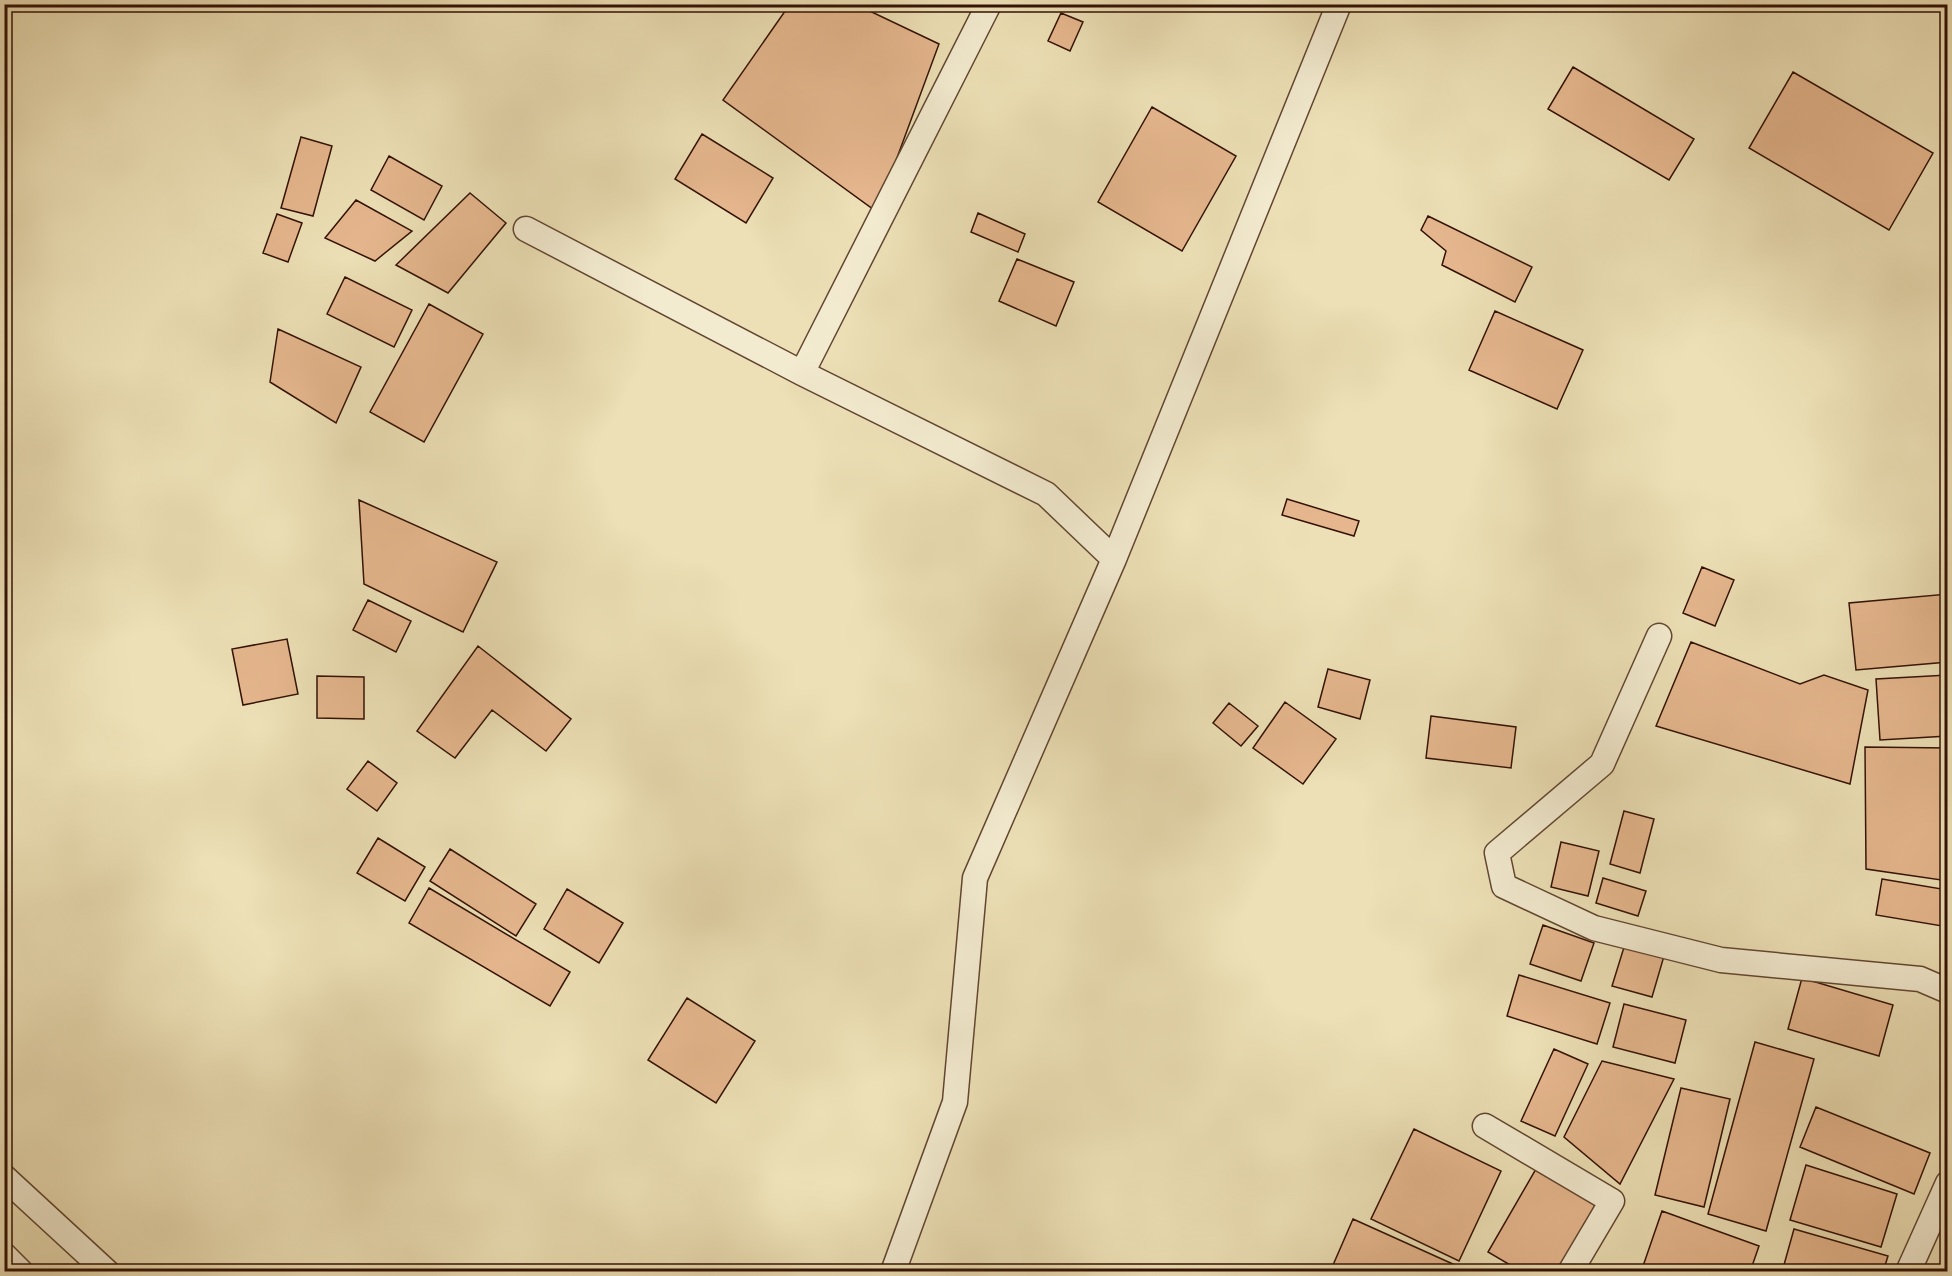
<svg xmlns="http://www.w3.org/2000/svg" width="1952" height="1276" viewBox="0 0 1952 1276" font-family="'Gentium Book Plus',serif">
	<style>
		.building { fill: #e6b78e; stroke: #331205; stroke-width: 1.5 }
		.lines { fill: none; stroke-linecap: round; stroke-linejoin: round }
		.street-casing { stroke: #624631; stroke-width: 27 }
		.street { stroke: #f3ebd0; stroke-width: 24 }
	</style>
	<rect width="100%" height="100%" fill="#ede0b6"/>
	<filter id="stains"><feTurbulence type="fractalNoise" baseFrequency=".00333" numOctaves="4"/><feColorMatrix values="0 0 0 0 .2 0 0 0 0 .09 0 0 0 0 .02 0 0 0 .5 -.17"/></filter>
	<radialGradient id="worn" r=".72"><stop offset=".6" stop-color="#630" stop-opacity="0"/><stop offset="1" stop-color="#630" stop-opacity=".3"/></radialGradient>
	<path class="building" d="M 790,4 L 855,4 L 939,44 L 877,212 L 723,100 Z
		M 1061,13 L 1083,22 L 1070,51 L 1048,41 Z
		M 1573,67 L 1694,139 L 1669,180 L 1548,109 Z
		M 1793,72 L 1933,153 L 1889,230 L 1749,148 Z
		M 1152,107 L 1236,156 L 1182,251 L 1098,202 Z
		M 702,134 L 773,178 L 746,223 L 675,179 Z
		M 301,137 L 332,146 L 313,216 L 281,208 Z
		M 389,156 L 442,186 L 424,220 L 371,190 Z
		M 470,193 L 506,223 L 448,293 L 396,265 Z
		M 356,200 L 412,231 L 375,261 L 325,238 Z
		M 978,213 L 1025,234 L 1018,252 L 971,232 Z
		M 277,214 L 302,223 L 288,262 L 263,253 Z
		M 1428,216 L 1532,267 L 1515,302 L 1442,265 L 1446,251 L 1421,230 Z
		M 1017,259 L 1074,282 L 1056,326 L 999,301 Z
		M 345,277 L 412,310 L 394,347 L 327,314 Z
		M 429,304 L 483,334 L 424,442 L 370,412 Z
		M 1495,311 L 1583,350 L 1557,409 L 1469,370 Z
		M 278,329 L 361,367 L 336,423 L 270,382 Z
		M 1287,499 L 1359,521 L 1354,536 L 1282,515 Z
		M 359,500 L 497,562 L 463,632 L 364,584 Z
		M 1702,567 L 1734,580 L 1715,626 L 1683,613 Z
		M 1948,594 L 1948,662 L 1856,670 L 1849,603 Z
		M 368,600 L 411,621 L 396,652 L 353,630 Z
		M 287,639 L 298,694 L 243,705 L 232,649 Z
		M 1691,642 L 1800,684 L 1824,675 L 1868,690 L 1850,784 L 1656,726 Z
		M 478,646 L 571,719 L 546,751 L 492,710 L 455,758 L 417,731 Z
		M 1328,669 L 1370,680 L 1360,719 L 1318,707 Z
		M 1948,675 L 1948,736 L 1880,740 L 1876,679 Z
		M 317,676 L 364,677 L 364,719 L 317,718 Z
		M 1285,702 L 1336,739 L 1303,784 L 1253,748 Z
		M 1229,703 L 1258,726 L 1241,746 L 1213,723 Z
		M 1431,716 L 1516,727 L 1511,768 L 1426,758 Z
		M 1865,747 L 1948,748 L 1948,881 L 1866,869 Z
		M 368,761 L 397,783 L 377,811 L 347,789 Z
		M 1624,811 L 1654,819 L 1640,873 L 1610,864 Z
		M 378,838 L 425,867 L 405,901 L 357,873 Z
		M 1561,842 L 1599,851 L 1588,896 L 1551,887 Z
		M 450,849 L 536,904 L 516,936 L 430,881 Z
		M 1603,878 L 1646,891 L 1638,916 L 1596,903 Z
		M 1882,879 L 1948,890 L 1942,926 L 1876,915 Z
		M 429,888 L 570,972 L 550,1006 L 409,923 Z
		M 567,889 L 623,923 L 599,963 L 544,929 Z
		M 1543,925 L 1594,943 L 1581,981 L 1530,964 Z
		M 1625,944 L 1664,956 L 1652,997 L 1612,986 Z
		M 1519,975 L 1610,1003 L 1597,1044 L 1507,1016 Z
		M 1802,978 L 1893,1005 L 1879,1056 L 1788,1029 Z
		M 687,998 L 755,1041 L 716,1103 L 648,1060 Z
		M 1624,1004 L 1686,1020 L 1675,1063 L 1613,1047 Z
		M 1755,1042 L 1814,1059 L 1766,1231 L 1708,1214 Z
		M 1554,1049 L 1588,1064 L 1555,1136 L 1521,1121 Z
		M 1602,1061 L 1674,1079 L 1620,1184 L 1564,1137 Z
		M 1681,1088 L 1730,1099 L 1704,1207 L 1655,1195 Z
		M 1816,1107 L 1930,1153 L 1914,1194 L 1800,1147 Z
		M 1414,1129 L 1501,1171 L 1459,1261 L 1371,1219 Z
		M 1544,1155 L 1604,1190 L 1557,1272 L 1522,1272 L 1488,1252 Z
		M 1806,1165 L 1897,1194 L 1881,1247 L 1790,1220 Z
		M 1662,1211 L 1759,1246 L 1750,1272 L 1641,1272 Z
		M 1353,1219 L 1455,1265 L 1452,1272 L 1330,1272 Z
		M 1794,1229 L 1888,1256 L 1883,1272 L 1782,1272 Z"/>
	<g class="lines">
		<defs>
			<path id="street" d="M 526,229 L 802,373 L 1046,494 L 1114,559
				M 802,373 L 989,4
				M 1659,636 L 1602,764 L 1497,853 L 1504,886 L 1594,928 L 1721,960 L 1920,979 L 1948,991
				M 1485,1126 L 1612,1201 L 1570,1272
				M 4,1177 L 107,1272
				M 4,1255 L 21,1272
				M 893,1272 L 955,1102 L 975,878 L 1114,559 L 1339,4
				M 1908,1272 L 1948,1183"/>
		</defs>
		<use href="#street" class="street-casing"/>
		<use href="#street" class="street"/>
	</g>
	<rect width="1952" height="1276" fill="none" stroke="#ede0b6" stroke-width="24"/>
	<rect x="6" y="6" width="1940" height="1264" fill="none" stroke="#331205" stroke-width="3"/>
	<rect x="12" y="12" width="1928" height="1252" fill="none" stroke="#331205" stroke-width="1.5"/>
	<rect width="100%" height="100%" filter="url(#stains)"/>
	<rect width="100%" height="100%" fill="url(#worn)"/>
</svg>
